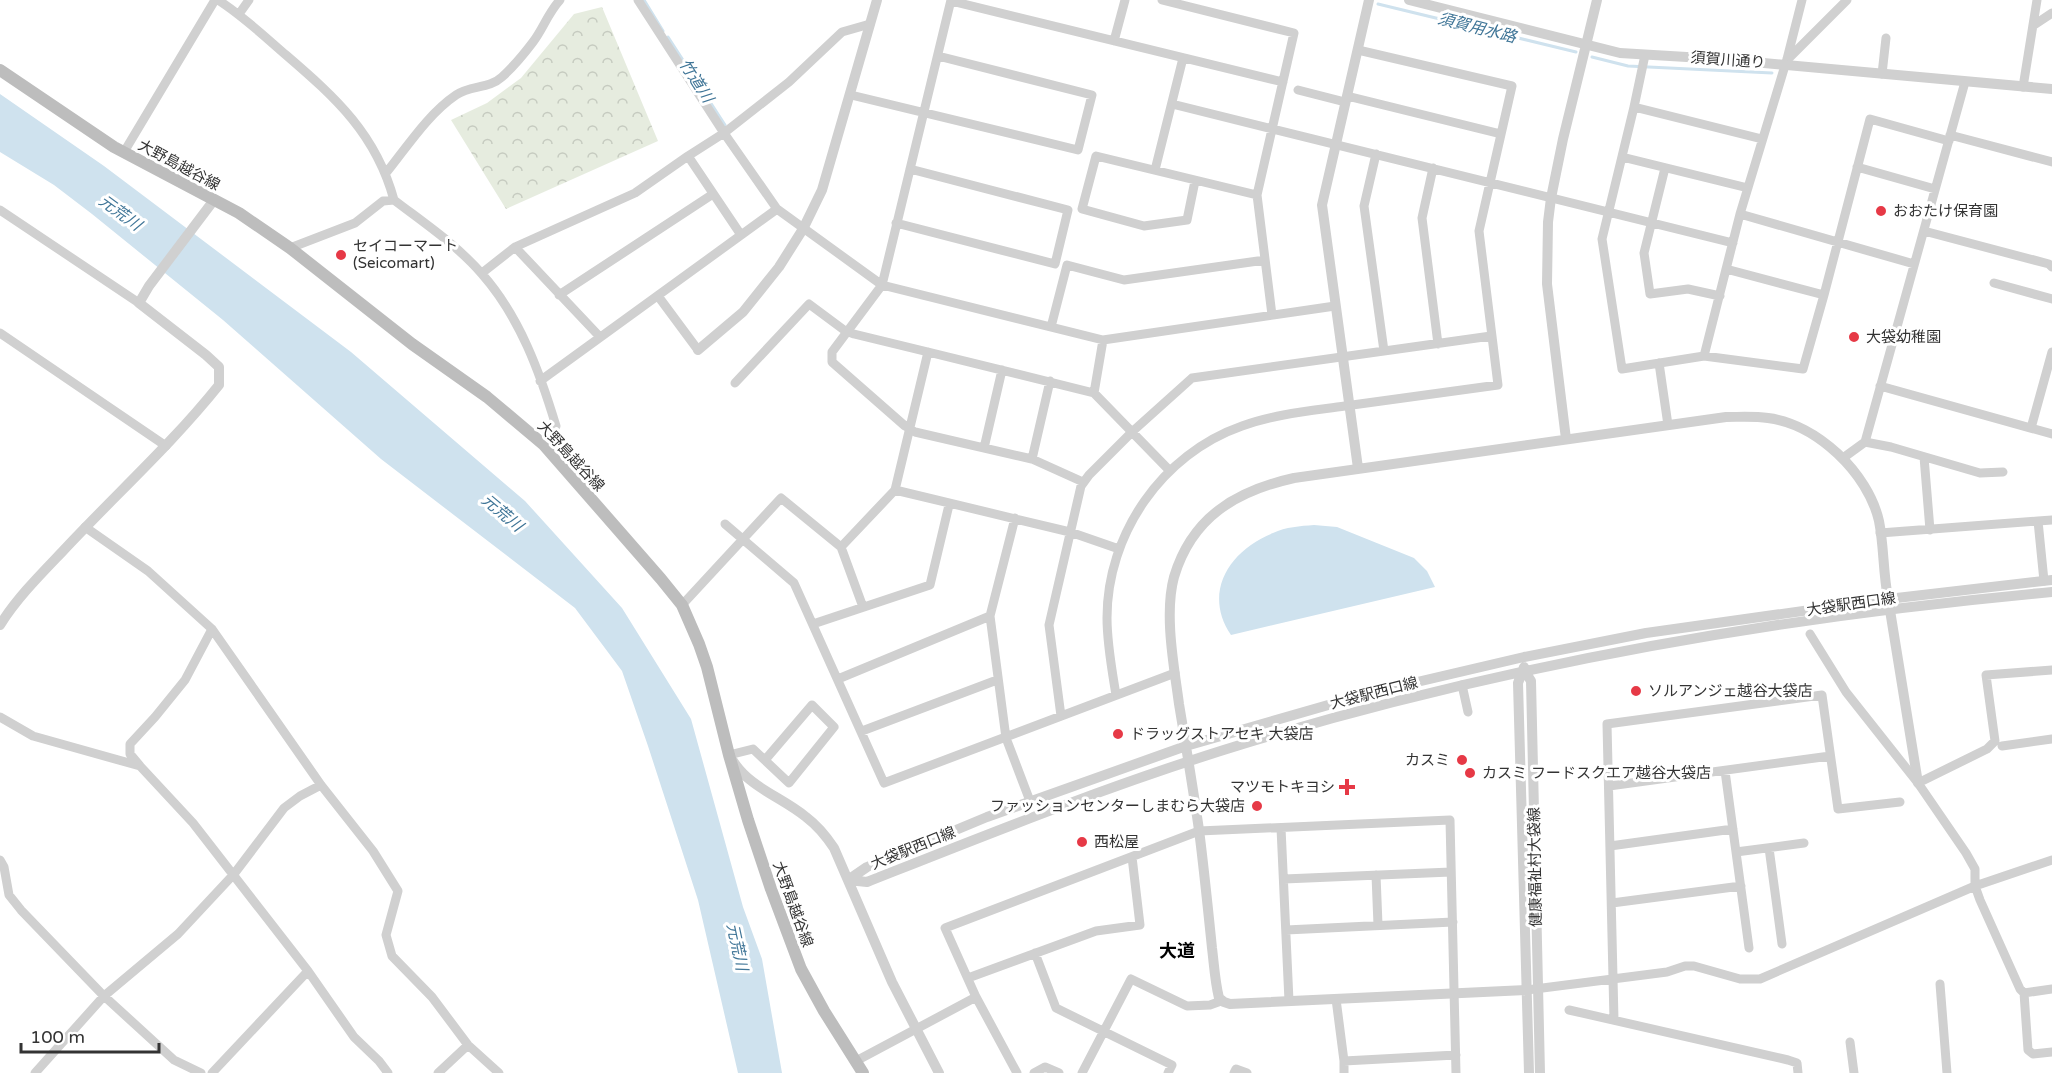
<svg xmlns="http://www.w3.org/2000/svg" width="2052" height="1073" viewBox="0 0 2052 1073" font-family="'Varela Round','Noto Sans JP',sans-serif">
	<style>
		.forest { fill: url(#forest-crowns) }
		.water { fill: #cfe2ee }
		.lines { fill: none; stroke-linecap: round; stroke-linejoin: round }
		.stream { stroke: #cfe2ee; stroke-width: 3 }
		.minor { stroke: #d0d0d0; stroke-width: 9 }
		.tertiary { stroke: #d0d0d0; stroke-width: 10 }
		.secondary { stroke: #bdbdbd; stroke-width: 12 }
		.poi-dot { fill: #e63946; stroke: #fff; stroke-width: 2 }
		.labels { text-anchor: middle; dominant-baseline: central; stroke-width: 6; stroke-linejoin: round; paint-order: stroke }
		.street-label { font-size: 15px; fill: #333; stroke: #fff }
		.poi-label { font-size: 15px; fill: #333; stroke: #fff; text-anchor: start }
		.water-label { font-size: 16px; font-style: italic; fill: #3f7597; stroke: #fff }
		.quarter-label { font-size: 18px; font-weight: bold; fill: #000; stroke: #fff }
	</style>
	<defs>
		<pattern id="forest-crowns" width="20" height="18" patternUnits="userSpaceOnUse" patternTransform="scale(1.5)"><rect width="20" height="18" fill="#e6ecdf"/><path d="M2 6a3 3 0 1 1 6 0M12 15a3 3 0 1 1 6 0" fill="none" stroke="#c6cbc0"/></pattern>
	</defs>
	<rect width="100%" height="100%" fill="#fff"/>
	<path class="forest" d="M 602,7 L 658,141 L 506,209 L 451,120 L 487,103 L 521,78 L 574,14 Z"/>
	<path class="water" d="M 0,94 L 104,166 L 351,352 L 525,501 L 622,608 L 691,719 L 743,907 L 762,959 L 782,1073 L 738,1073 L 698,900 L 648,746 L 622,671 L 575,608 L 381,459 L 223,320 L 92,214 L 54,185 L 0,152 Z
		M 1314,525 L 1337,527 L 1414,558 L 1427,571 L 1435,587 L 1231,635 C 1202,592 1230,550 1273,533 C 1286,527 1300,526 1314,525 Z"/>
	<g class="lines">
		<path class="stream" d="M 644,0 L 663,31
			M 1378,4 L 1576,52
			M 668,37 L 725,125
			M 1592,57 L 1628,66 L 1772,73"/>
		<path class="minor" d="M 218,0 C 243,16 264,36 286,55 C 336,98 376,134 394,200
			M 638,0 L 724,133 L 777,209 L 882,285 L 1103,340 L 1335,306
			M 951,0 L 882,285 L 832,352 L 832,362 L 905,426 L 915,432 L 1032,459 L 1083,482
			M 1162,0 L 1294,33 L 1257,195 L 1272,315
			M 951,1 L 1283,82
			M 239,14 L 249,0
			M 2034,25 L 2052,13
			M 1114,41 L 1125,0
			M 1789,58 L 1847,0
			M 1882,74 L 1886,38
			M 2023,87 L 2037,0
			M 1298,90 L 1345,102
			M 851,95 L 1078,150 L 1092,95 L 938,56
			M 1347,96 L 1501,134
			M 1172,104 L 1733,243
			M 1634,107 L 1645,55
			M 1950,135 L 2052,162
			M 1762,139 L 1634,107 L 1602,239 L 1622,369 L 1704,356 L 1803,369 L 1824,295 L 1870,119 L 1949,141
			M 124,152 L 215,0
			M 1376,154 L 1364,206 L 1384,351
			M 688,156 L 741,235
			M 1622,157 L 1748,188
			M 1857,167 L 1935,189
			M 1433,168 L 1422,218 L 1438,344
			M 1665,168 L 1644,253 L 1650,294 L 1688,289 L 1720,296
			M 1155,170 L 1183,58
			M 386,173 C 407,147 428,114 456,95 C 471,85 489,89 502,77 C 513,67 524,54 533,42 C 543,29 548,13 560,0
			M 1195,181 L 1187,220 L 1144,226 L 1082,209 L 1096,156 L 1257,195
			M 0,210 L 139,303
			M 1740,214 L 1914,264
			M 896,223 L 1055,264 L 1068,210 L 910,169
			M 1924,231 L 2049,264 L 2052,267
			M 515,247 L 600,337
			M 290,248 L 355,223 L 383,201 L 394,200 C 424,223 457,245 482,274 C 520,317 540,373 556,426 L 544,445
			M 1726,269 L 1824,295
			M 482,273 L 515,247 L 635,193 L 688,156 L 724,133 L 789,82 L 842,32 L 870,24
			M 1994,283 L 2052,299
			M 559,295 L 713,194
			M 658,296 L 698,350
			M 1051,327 L 1067,265 L 1124,280 L 1265,260
			M 0,333 L 166,446
			M 1704,356 L 1740,214 L 1787,59 L 1802,0
			M 1659,363 L 1668,425
			M 540,381 L 777,209
			M 735,383 L 809,304 L 844,330 L 854,334 L 928,352
			M 1880,386 L 2052,434
			M 1094,393 L 1103,340
			M 2031,428 L 2052,352
			M 1865,442 L 1891,447 L 1980,473 L 2003,472
			M 984,448 L 1002,370
			M 1924,457 L 1930,530
			M 1843,458 L 1865,442 L 1965,82
			M 1032,459 L 1050,381
			M 1015,518 L 990,616 L 1006,738 L 1030,801
			M 2038,521 L 2052,520
			M 725,524 L 794,583 L 884,783 L 1175,673
			M 85,527 L 148,571 L 212,629 L 321,785 L 373,851 L 398,891 L 386,935 L 392,956 L 432,997 L 468,1045 L 499,1073
			M 1880,533 L 2038,521 L 2044,581
			M 841,547 L 895,490
			M 1119,549 L 1070,532 L 895,490 L 928,352 L 1094,393 L 1170,471
			M 682,605 L 781,498 L 841,547 L 863,607
			M 813,624 L 930,585 L 949,505
			M 1810,634 L 1846,692 L 1918,783 L 1966,853 L 1975,869 L 1975,886 L 1980,900 L 2020,989 L 2024,993 L 2028,1050 L 2033,1054 L 2052,1052
			M 838,679 L 990,616
			M 1462,685 L 1468,712
			M 1116,695 C 1112,670 1107,644 1107,618 C 1107,534 1162,454 1242,426 C 1275,414 1310,411 1345,406 C 1396,399 1447,392 1498,385 L 1479,231 L 1512,86 L 1358,50
			M 1061,716 L 1049,625 L 1081,486 L 1089,475 L 1133,431 L 1192,378 L 1491,336
			M 0,717 L 33,736 L 140,766 L 193,823 L 308,971 L 354,1037 L 379,1061 L 388,1073
			M 862,731 L 997,680
			M 2002,746 L 2052,739
			M 729,755 L 753,749 L 789,783 L 834,727 L 812,705 L 765,760
			M 140,766 L 130,754 L 130,744 L 155,717 L 185,680 L 212,629
			M 1725,771 L 1749,948
			M 1918,783 L 1987,749 L 1995,741 L 1986,675 L 2052,670
			M 1609,786 L 1830,756
			M 1281,828 L 1289,1001
			M 1610,846 L 1733,829
			M 1769,848 L 1782,944
			M 1736,852 L 1804,843
			M 0,860 L 4,867 L 9,895 L 21,910 L 104,996 L 174,1060 L 201,1073
			M 1376,875 L 1378,925
			M 1284,879 L 1451,872
			M 1612,903 L 1741,886
			M 1286,930 L 1453,922
			M 1035,953 L 1056,1008 L 1172,1065 L 1168,1073
			M 968,978 L 1096,931 L 1140,925 L 1132,857
			M 1940,984 L 1947,1073
			M 1527,990 L 1667,972 L 1685,966 L 1694,966 L 1740,979 L 1760,979 L 1975,886 L 2052,860
			M 2024,993 L 2052,989
			M 1336,999 L 1344,1061 L 1456,1055
			M 1569,1010 L 1788,1060 L 1797,1063 L 1798,1073
			M 1614,1020 L 1607,724 L 1822,695 L 1838,809 L 1900,802
			M 1850,1042 L 1854,1073
			M 856,1061 L 976,997
			M 1344,1061 L 1344,1073
			M 35,1073 L 104,996 L 178,934 L 234,874 L 284,808 L 300,796 L 321,785
			M 212,1073 L 308,971
			M 438,1073 L 468,1045
			M 1017,1073 L 976,997 L 945,928 L 1199,831 L 1450,820 L 1456,1073
			M 1034,1073 L 1045,1067 L 1059,1073
			M 1082,1073 L 1131,979 L 1187,1006 L 1210,1005 L 1221,1001
			M 1234,1073 L 1236,1069 L 1247,1073"/>
		<path class="tertiary" d="M 1409,0 L 1620,53 L 1720,59 L 2052,89
			M 698,350 L 743,312 L 779,267 L 803,229 L 822,190 L 877,0
			M 1566,439 L 1547,284 L 1548,222 L 1551,198 L 1563,139 L 1597,0
			M 1358,468 L 1322,205 L 1369,0
			M 0,625 C 17,598 40,575 62,552 C 114,496 171,445 219,385 L 219,367 L 206,355 L 139,303 L 149,286 L 214,200
			M 1524,667 L 1518,683 L 1529,1073
			M 1524,670 L 1531,681 L 1540,1073
			M 733,761 C 750,788 782,797 806,817 C 818,826 826,836 834,848 L 892,982 L 939,1073
			M 848,880 L 867,867 L 987,817 L 1186,746 L 1370,693 L 1524,657 L 1646,633 L 1888,599 L 2052,580
			M 848,880 L 867,882 C 991,833 1115,783 1243,744 C 1506,664 1778,617 2052,592
			M 1527,990 L 1230,1004 L 1224,1002 L 1219,998 C 1215,982 1214,964 1212,948 C 1208,909 1204,869 1199,830 C 1193,788 1186,746 1179,704 C 1174,666 1164,614 1174,577 C 1192,517 1236,491 1294,478 L 1726,417 C 1740,417 1754,416 1768,418 C 1817,424 1868,473 1879,521 C 1884,546 1883,573 1888,598 C 1898,660 1908,722 1918,783"/>
		<path class="secondary" d="M 0,70 L 114,147 L 239,213 L 290,248 L 412,344 L 487,397 L 544,445 L 661,579 L 682,605 L 699,644 L 707,667 L 729,755 L 748,820 L 771,889 L 801,969 L 824,1011 L 863,1073"/>
	</g>
	<g class="poi-dot">
		<circle cx="1881" cy="211" r="6"/>
		<circle cx="341" cy="255" r="6"/>
		<circle cx="1854" cy="337" r="6"/>
		<circle cx="1636" cy="691" r="6"/>
		<circle cx="1118" cy="734" r="6"/>
		<circle cx="1462" cy="760" r="6"/>
		<circle cx="1470" cy="773" r="6"/>
		<path d="M1344 778h6v6h6v6h-6v6h-6v-6h-6v-6h6z"/>
		<circle cx="1257" cy="806" r="6"/>
		<circle cx="1082" cy="842" r="6"/>
	</g>
	<g class="labels">
		<g class="street-label">
			<text transform="translate(1728 60) rotate(4)">須賀川通り</text>
			<text transform="translate(179 165) rotate(28)">大野島越谷線</text>
			<text transform="translate(571 456) rotate(47)">大野島越谷線</text>
			<text transform="translate(1851 604) rotate(-8)">大袋駅西口線</text>
			<text transform="translate(1374 693) rotate(-14)">大袋駅西口線</text>
			<text transform="translate(913 848) rotate(-22)">大袋駅西口線</text>
			<text transform="translate(1535 867) rotate(-91)">健康福祉村大袋線</text>
			<text transform="translate(793 904) rotate(70)">大野島越谷線</text>
		</g>
		<g class="poi-label">
			<text x="1893" y="211">おおたけ保育園</text>
			<text x="353" y="246">セイコーマート<tspan x="353" dy="17">(Seicomart)</tspan></text>
			<text x="1866" y="337">大袋幼稚園</text>
			<text x="1648" y="691">ソルアンジェ越谷大袋店</text>
			<text x="1130" y="734">ドラッグストアセキ 大袋店</text>
			<text x="1450" y="760" text-anchor="end">カスミ</text>
			<text x="1482" y="773">カスミ フードスクエア越谷大袋店</text>
			<text x="1335" y="787" text-anchor="end">マツモトキヨシ</text>
			<text x="1245" y="806" text-anchor="end">ファッションセンターしまむら大袋店</text>
			<text x="1094" y="842">西松屋</text>
		</g>
		<g class="water-label">
			<text transform="translate(1477 28) rotate(14)">須賀用水路</text>
			<text transform="translate(696 81) rotate(57)">竹道川</text>
			<text transform="translate(120 213) rotate(36)">元荒川</text>
			<text transform="translate(502 513) rotate(40)">元荒川</text>
			<text transform="translate(737 947) rotate(78)">元荒川</text>
		</g>
		<g class="quarter-label">
			<text x="1177" y="951">大道</text>
		</g>
	</g>
	<path d="M21 1043v9h138v-9" fill="none" stroke="#333333" stroke-width="3"/>
	<text x="30" y="1043" font-size="18" fill="#333333" stroke="#ffffff" stroke-width="4.5" paint-order="stroke">100 m</text>
</svg>
